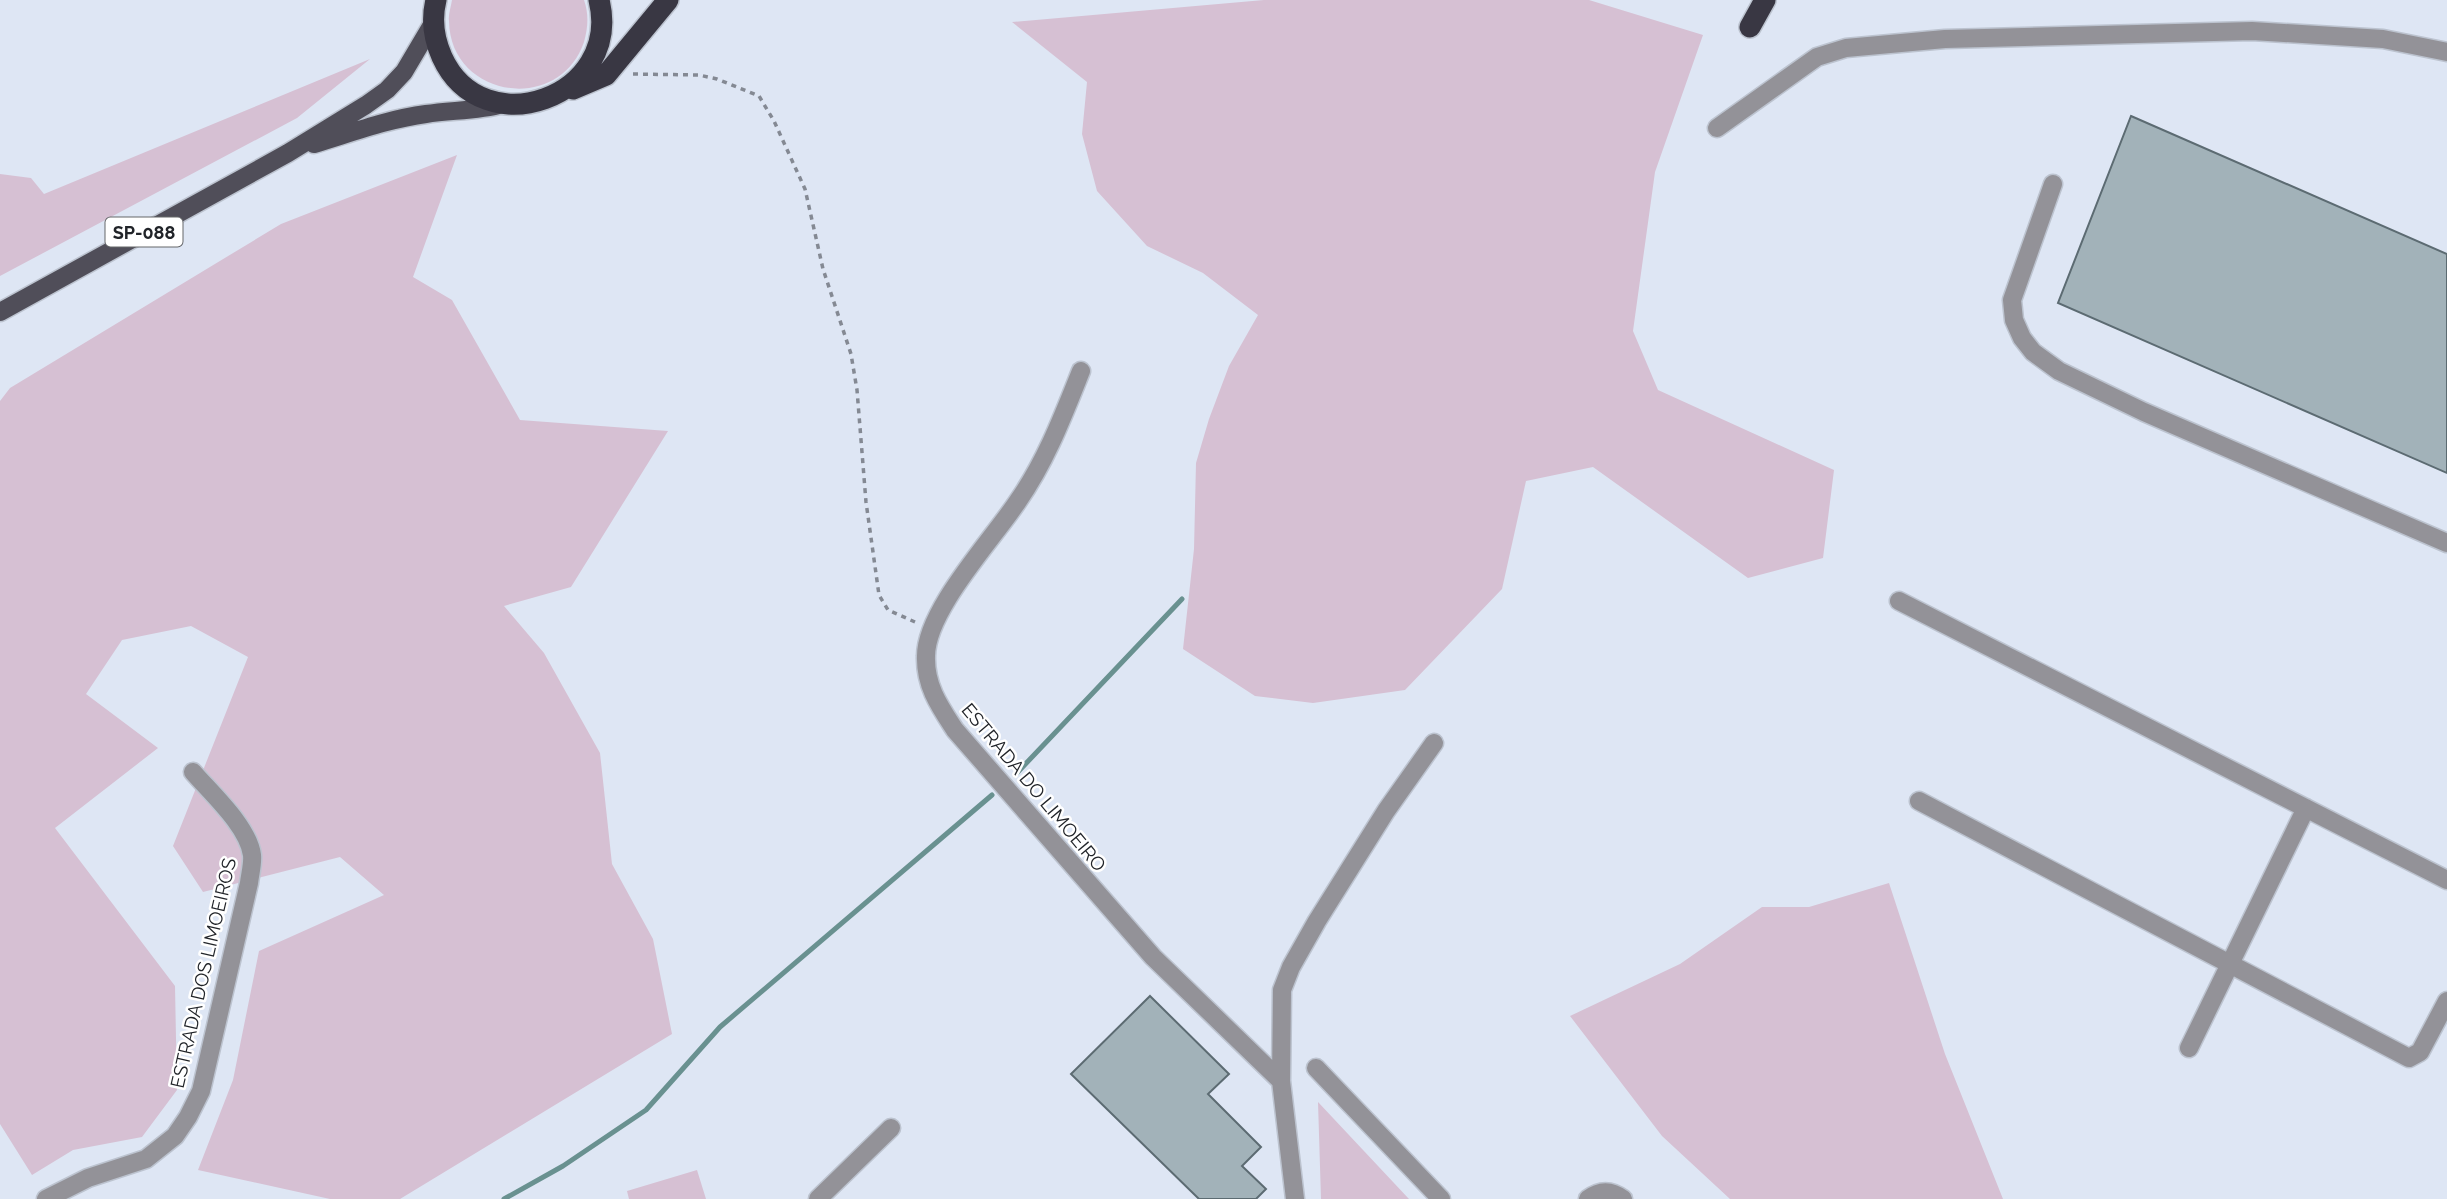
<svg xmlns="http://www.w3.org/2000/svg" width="2447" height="1199" viewBox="0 0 2447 1199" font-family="Raleway,sans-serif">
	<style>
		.green { fill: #d6c0d3 }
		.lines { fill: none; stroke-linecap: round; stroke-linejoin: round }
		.stream { stroke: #699190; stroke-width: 5 }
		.building { fill: #a2b2b9; stroke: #5c6b72; stroke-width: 2 }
		.minor-casing { stroke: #bcc3cf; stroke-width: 21 }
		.major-casing { stroke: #bcc3cf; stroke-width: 21 }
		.highway-casing { stroke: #bcc3cf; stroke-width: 24 }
		.path { stroke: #848993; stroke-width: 3.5; stroke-dasharray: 5 5; stroke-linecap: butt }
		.minor { stroke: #939298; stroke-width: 18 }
		.major { stroke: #504e59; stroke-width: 18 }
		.highway { stroke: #393743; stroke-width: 21 }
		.labels { text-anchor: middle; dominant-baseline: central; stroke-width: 5; stroke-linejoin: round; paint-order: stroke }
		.shield { fill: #fff; stroke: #646669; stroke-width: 2 }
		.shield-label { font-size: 18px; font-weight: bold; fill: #212429 }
		.street-label { font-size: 19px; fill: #212429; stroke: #fff }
	</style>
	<rect width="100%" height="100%" fill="#dee6f4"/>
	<path class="green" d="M 452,0 L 584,0 C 589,14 588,28 584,42 C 559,115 450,98 449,21 C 448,15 451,7 452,0 Z
		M 1264,0 L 1589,0 L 1703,35 L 1655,172 L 1633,331 L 1658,390 L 1834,470 L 1823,558 L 1748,578 L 1593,467 L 1526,481 L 1502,589 L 1405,690 L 1313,703 L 1255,696 L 1183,649 L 1194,549 L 1196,463 L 1209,419 L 1229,366 L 1258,315 L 1203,273 L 1147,246 L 1097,191 L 1082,134 L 1087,82 L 1012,22 Z
		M 370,59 L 297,118 L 0,276 L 0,174 L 31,178 L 44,194 Z
		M 457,155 L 413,277 L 452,300 L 520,420 L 668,431 L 571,587 L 504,606 L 544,653 L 600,753 L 612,864 L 653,939 L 672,1034 L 400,1199 L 330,1199 L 198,1170 L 233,1080 L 259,951 L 384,895 L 340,857 L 203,892 L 173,846 L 248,657 L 191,626 L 122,640 L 86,694 L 158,748 L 55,828 L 175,986 L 177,1090 L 142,1137 L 73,1150 L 32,1175 L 0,1124 L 0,401 L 10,388 L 281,224 Z
		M 1889,883 L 1945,1054 L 2003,1199 L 1730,1199 L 1662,1136 L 1570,1016 L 1680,964 L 1762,907 L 1809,907 Z
		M 1318,1102 L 1409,1199 L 1321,1199 Z
		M 697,1170 L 706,1199 L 629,1199 L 627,1191 Z"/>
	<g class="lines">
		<path class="stream" d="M 1015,775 L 1182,599
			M 504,1199 L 563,1166 L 646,1110 L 720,1027 L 992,795"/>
	</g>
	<path class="building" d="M 2131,116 L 2447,254 L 2447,473 L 2058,303 Z
		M 1150,996 L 1229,1074 L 1208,1094 L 1261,1147 L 1242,1166 L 1266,1189 L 1256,1199 L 1199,1199 L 1071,1074 Z"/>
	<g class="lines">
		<defs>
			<path id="minor" d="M 1717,128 L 1817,57 L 1846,48 L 1945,39 L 2252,31 L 2383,39 L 2447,52
				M 2053,184 L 2012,300 L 2014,320 L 2022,338 L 2033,352 L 2059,371 L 2144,412 L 2447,543
				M 1081,371 C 1063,416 1046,461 1018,501 C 993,539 926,610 926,656 C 925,686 940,707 955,730 L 1153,957 L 1281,1081 L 1295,1199
				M 1899,601 L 2447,880
				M 1919,801 L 2409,1058 L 2420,1052 L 2447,1001
				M 2189,1048 L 2306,808
				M 1316,1068 L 1441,1199
				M 1281,1081 L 1282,990 L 1291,967 L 1317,921 L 1386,811 L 1434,743
				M 46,1199 L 88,1178 L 146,1159 L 175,1136 L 188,1117 L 201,1091 L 249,883 C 250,874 253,864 252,855 C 248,826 211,793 193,772
				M 818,1199 L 891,1128
				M 1588,1199 C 1600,1190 1611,1190 1623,1199"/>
			<path id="major" d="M 314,144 C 351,133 388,119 426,114 C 452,110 477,111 503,104
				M 0,312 L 288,153 L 366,105 L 387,90 L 404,72 L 433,23"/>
			<path id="highway" d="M 436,0 C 431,20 434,39 442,57 C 483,147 623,97 599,0
				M 1750,27 L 1765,0
				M 573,89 L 606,75 L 668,0"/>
		</defs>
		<use href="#minor" class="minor-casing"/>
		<use href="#major" class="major-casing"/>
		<use href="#highway" class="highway-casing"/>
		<path class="path" d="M 633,74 L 699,75 L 717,79 L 759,96 L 774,121 L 805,189 L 823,269 L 851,354 L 857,390 L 866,502 L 879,595 L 888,610 L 915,622"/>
		<use href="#minor" class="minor"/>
		<use href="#major" class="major"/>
		<use href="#highway" class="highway"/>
	</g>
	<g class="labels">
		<rect class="shield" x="105.5" y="217.5" width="77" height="29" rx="5"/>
		<g class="shield-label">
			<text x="144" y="232">SP-088</text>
		</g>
		<g class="street-label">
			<text transform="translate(1034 787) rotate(50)">ESTRADA DO LIMOEIRO</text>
			<text transform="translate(203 973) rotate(-77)">ESTRADA DOS LIMOEIROS</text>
		</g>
	</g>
</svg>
